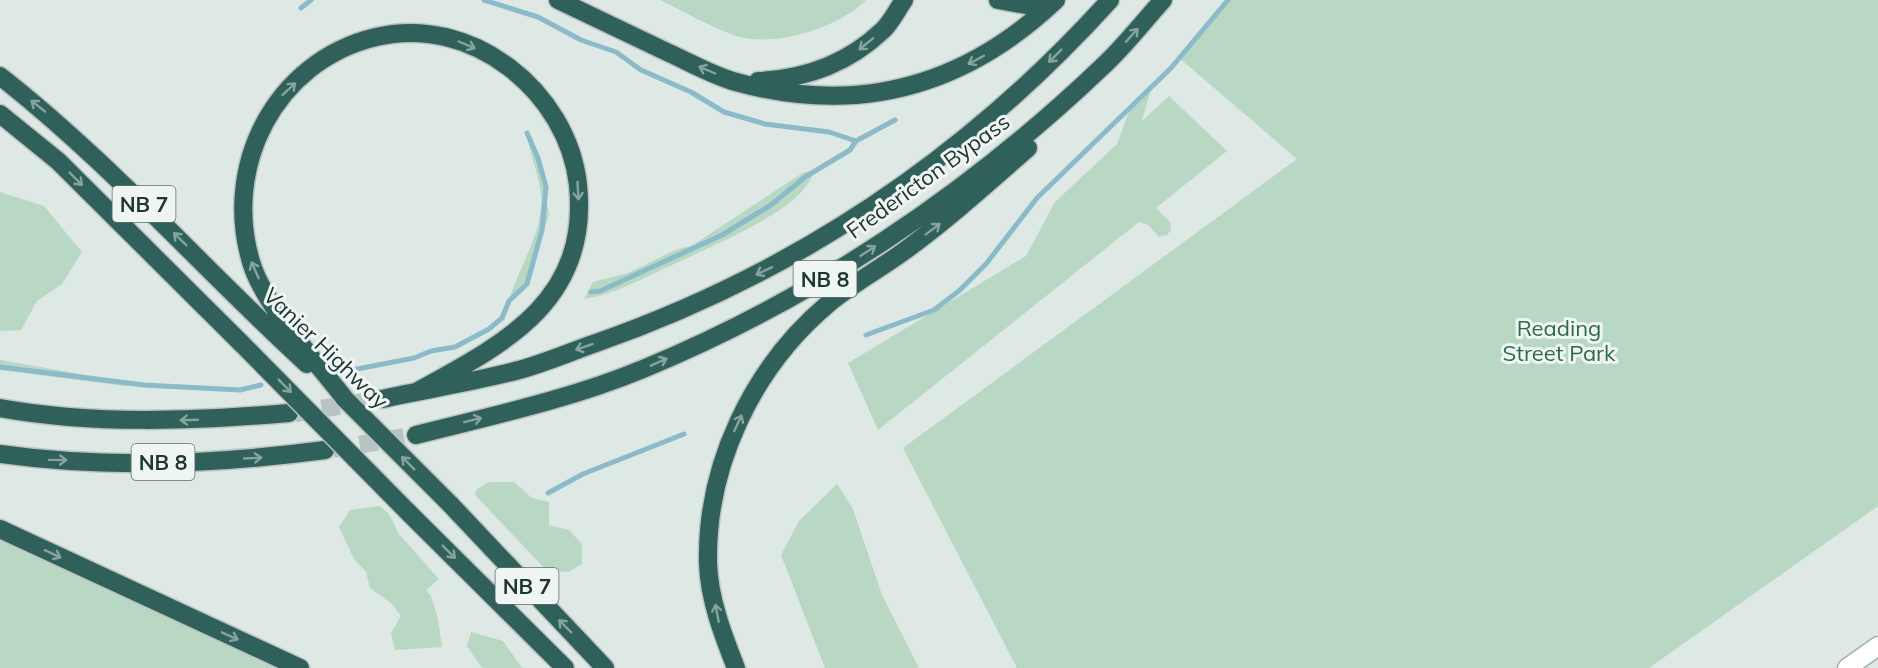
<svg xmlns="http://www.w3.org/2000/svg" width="1878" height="668" viewBox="0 0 1878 668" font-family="Mulish,sans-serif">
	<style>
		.green { fill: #b9d8c4 }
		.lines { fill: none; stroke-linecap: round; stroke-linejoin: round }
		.stream { stroke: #8bbac9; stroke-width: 5 }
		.highway-tunnel { stroke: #b8c4c1; stroke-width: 18; stroke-dasharray: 18 9; stroke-linecap: butt }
		.minor-casing { stroke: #a2afac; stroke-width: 21 }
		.highway-casing { stroke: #bcc3c2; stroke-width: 21 }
		.minor { stroke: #fff; stroke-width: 18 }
		.highway { stroke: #30605a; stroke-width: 18 }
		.highway-bridge-casing { stroke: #bcc3c2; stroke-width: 21; stroke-linecap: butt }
		.highway-bridge { stroke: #30605a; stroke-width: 18 }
		.oneway { stroke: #86a39e }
		.labels { text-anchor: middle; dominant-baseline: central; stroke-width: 6; stroke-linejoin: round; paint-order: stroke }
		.shield { fill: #eef5f2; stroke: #5e6f6c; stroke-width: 1.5 }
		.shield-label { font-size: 21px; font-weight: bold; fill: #213632 }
		.street-label { font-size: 22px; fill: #213632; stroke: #eef5f2 }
		.park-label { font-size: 22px; fill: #2f694b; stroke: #eef5f2 }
	</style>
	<rect width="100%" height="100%" fill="#dee8e5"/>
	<path class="green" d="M 660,0 L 866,0 C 839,28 774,48 736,36 C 710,27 685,12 660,0 Z
		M 1228,0 L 1878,0 L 1878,506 L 1649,668 L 1017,668 L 903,448 L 1297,159 L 1179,58 Z
		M 1152,86 L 1142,121 L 1169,96 L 1227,151 L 1156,208 L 1170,222 L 1171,230 L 1167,235 L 1159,237 L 1148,225 L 1139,222 L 878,430 L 848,363 L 1026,256 L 1055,202 L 1117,144 L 1130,108 Z
		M 527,133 L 538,158 L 549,214 L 527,284 L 509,301 C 518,268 544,231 541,196 C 540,175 529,155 527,133 Z
		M 815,171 C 808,187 796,199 781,209 C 747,232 707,248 670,266 C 643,278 614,295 584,299 L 593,282 L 628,273 L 675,250 L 693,245 L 804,172 Z
		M 0,192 L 44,206 L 82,252 L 62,284 L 37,301 L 21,330 L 0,331 Z
		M 0,360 L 144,385 L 124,386 L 0,370 Z
		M 489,482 L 514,482 L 532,498 L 549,502 L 549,525 L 569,530 L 582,544 L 582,564 L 568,572 L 546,570 L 475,495 L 476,490 Z
		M 837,484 L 853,509 L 882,595 L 919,668 L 825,668 L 781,555 L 799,521 Z
		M 380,506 L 389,514 L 399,534 L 439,579 L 426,590 L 431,596 L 438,619 L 442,647 L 395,650 L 391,633 L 401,616 L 391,603 L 370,588 L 366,572 L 354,559 L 339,527 L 350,510 Z
		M 0,540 L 275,665 L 274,668 L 0,668 Z
		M 471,632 L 503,641 L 522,668 L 482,668 L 467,646 Z"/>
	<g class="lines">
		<path class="stream" d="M 484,0 L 538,17 L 581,40 L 616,52 L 641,70 L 691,92 L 724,112 L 765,124 L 829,132 L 856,141
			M 301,8 L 311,0
			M 591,292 L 600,291 L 722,235 L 771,205 L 805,177 L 850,150 L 856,141 L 895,120
			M 866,335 L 934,310 L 960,290 L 986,264 L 1037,198 L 1171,68 L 1228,0
			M 0,367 L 144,385 L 240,390 L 261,385
			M 352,370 L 414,358 L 431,351 L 455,347 L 489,329 L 502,318 L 509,301 L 527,284 L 542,230 L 546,187 L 538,158 L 527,133
			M 548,493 L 583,474 L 684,434"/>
		<path class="highway-tunnel" d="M 295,413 L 382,399
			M 333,449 L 416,435"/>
		<defs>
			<path id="minor" d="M 1847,668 L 1878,646"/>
			<path id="highway" d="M 558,0 C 595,18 632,35 669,53 C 691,63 714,76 736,82 C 859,116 965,86 1056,0
				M 998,0 L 1026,5 L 1054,0
				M 0,76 C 111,163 203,269 307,364
				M 758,81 C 805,79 848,63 882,31 C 891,23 897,10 904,0
				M 0,114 L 58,161 L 243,345
				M 345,399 C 318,364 265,306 252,265 C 221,167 275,61 376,37 C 472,14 568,92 578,185 C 590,301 504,344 418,391
				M 382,399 C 427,389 474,382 519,370 C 545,363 570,352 596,343 C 796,273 968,157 1110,0
				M 0,408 C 95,425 193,421 289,413
				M 416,435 C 491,416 571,399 643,369 C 813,299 969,194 1102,67 C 1124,47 1143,22 1163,0
				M 0,454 C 106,469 219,464 325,450
				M 450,504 L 605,668
				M 407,511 L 565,668
				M 0,529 L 300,668
				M 736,668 C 723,635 709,599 708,563 C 706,465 753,367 828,304 C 851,285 878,270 903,252 C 947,220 987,184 1028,148"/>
		</defs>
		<use href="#minor" class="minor-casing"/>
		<use href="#highway" class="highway-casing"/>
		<use href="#minor" class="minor"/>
		<use href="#highway" class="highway"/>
		<defs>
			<path id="highway-bridge" d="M 243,345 L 407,511
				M 345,399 L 450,504"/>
		</defs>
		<use href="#highway-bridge" class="highway-bridge-casing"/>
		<use href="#highway-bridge" class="highway-bridge"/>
	</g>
	<defs><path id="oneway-shaft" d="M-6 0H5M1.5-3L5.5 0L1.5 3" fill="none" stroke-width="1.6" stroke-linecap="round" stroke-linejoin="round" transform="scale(1.5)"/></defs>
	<g class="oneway">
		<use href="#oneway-shaft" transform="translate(1132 35) rotate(-48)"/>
		<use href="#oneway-shaft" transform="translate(866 44) rotate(141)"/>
		<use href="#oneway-shaft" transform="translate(467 45) rotate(23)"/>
		<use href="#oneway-shaft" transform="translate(1055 56) rotate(135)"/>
		<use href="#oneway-shaft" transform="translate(976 60) rotate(152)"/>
		<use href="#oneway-shaft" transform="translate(707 70) rotate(-157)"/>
		<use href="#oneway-shaft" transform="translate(289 89) rotate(-43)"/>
		<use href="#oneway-shaft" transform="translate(38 106) rotate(-142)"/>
		<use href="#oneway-shaft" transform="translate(76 179) rotate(45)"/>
		<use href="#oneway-shaft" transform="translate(578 191) rotate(87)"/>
		<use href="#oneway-shaft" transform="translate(933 229) rotate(-37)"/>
		<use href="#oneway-shaft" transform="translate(180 239) rotate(-136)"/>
		<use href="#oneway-shaft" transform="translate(868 251) rotate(-33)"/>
		<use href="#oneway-shaft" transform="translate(255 270) rotate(-114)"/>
		<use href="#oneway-shaft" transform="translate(764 271) rotate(155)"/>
		<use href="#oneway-shaft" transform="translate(584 347) rotate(161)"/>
		<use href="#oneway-shaft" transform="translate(659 362) rotate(-24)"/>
		<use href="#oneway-shaft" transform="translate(285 386) rotate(45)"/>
		<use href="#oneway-shaft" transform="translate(189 420) rotate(178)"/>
		<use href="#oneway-shaft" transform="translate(473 420) rotate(-14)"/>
		<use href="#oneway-shaft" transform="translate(738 423) rotate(-65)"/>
		<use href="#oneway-shaft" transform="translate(253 458) rotate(-3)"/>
		<use href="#oneway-shaft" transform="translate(58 460) rotate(1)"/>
		<use href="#oneway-shaft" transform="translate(408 463) rotate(-135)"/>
		<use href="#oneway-shaft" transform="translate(449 552) rotate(45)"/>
		<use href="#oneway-shaft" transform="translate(53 554) rotate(25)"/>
		<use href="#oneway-shaft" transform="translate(717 613) rotate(-101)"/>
		<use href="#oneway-shaft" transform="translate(565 626) rotate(-134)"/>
		<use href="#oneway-shaft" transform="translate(230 636) rotate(24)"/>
	</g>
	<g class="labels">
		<g class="shield">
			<rect x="112.5" y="186" width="63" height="36" rx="4.5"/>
			<rect x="793.5" y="261" width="63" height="36" rx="4.5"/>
			<rect x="131.5" y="444" width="63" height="36" rx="4.5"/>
			<rect x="495.5" y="568" width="63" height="36" rx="4.5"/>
		</g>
		<g class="shield-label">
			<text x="144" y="204">NB 7</text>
			<text x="825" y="279">NB 8</text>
			<text x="163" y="462">NB 8</text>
			<text x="527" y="586">NB 7</text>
		</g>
		<g class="street-label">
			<text transform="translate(928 176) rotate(-36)">Fredericton Bypass</text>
			<text transform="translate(326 348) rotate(44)">Vanier Highway</text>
		</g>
		<g class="park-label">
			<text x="1559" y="328">Reading<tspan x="1559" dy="25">Street Park</tspan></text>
		</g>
	</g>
</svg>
